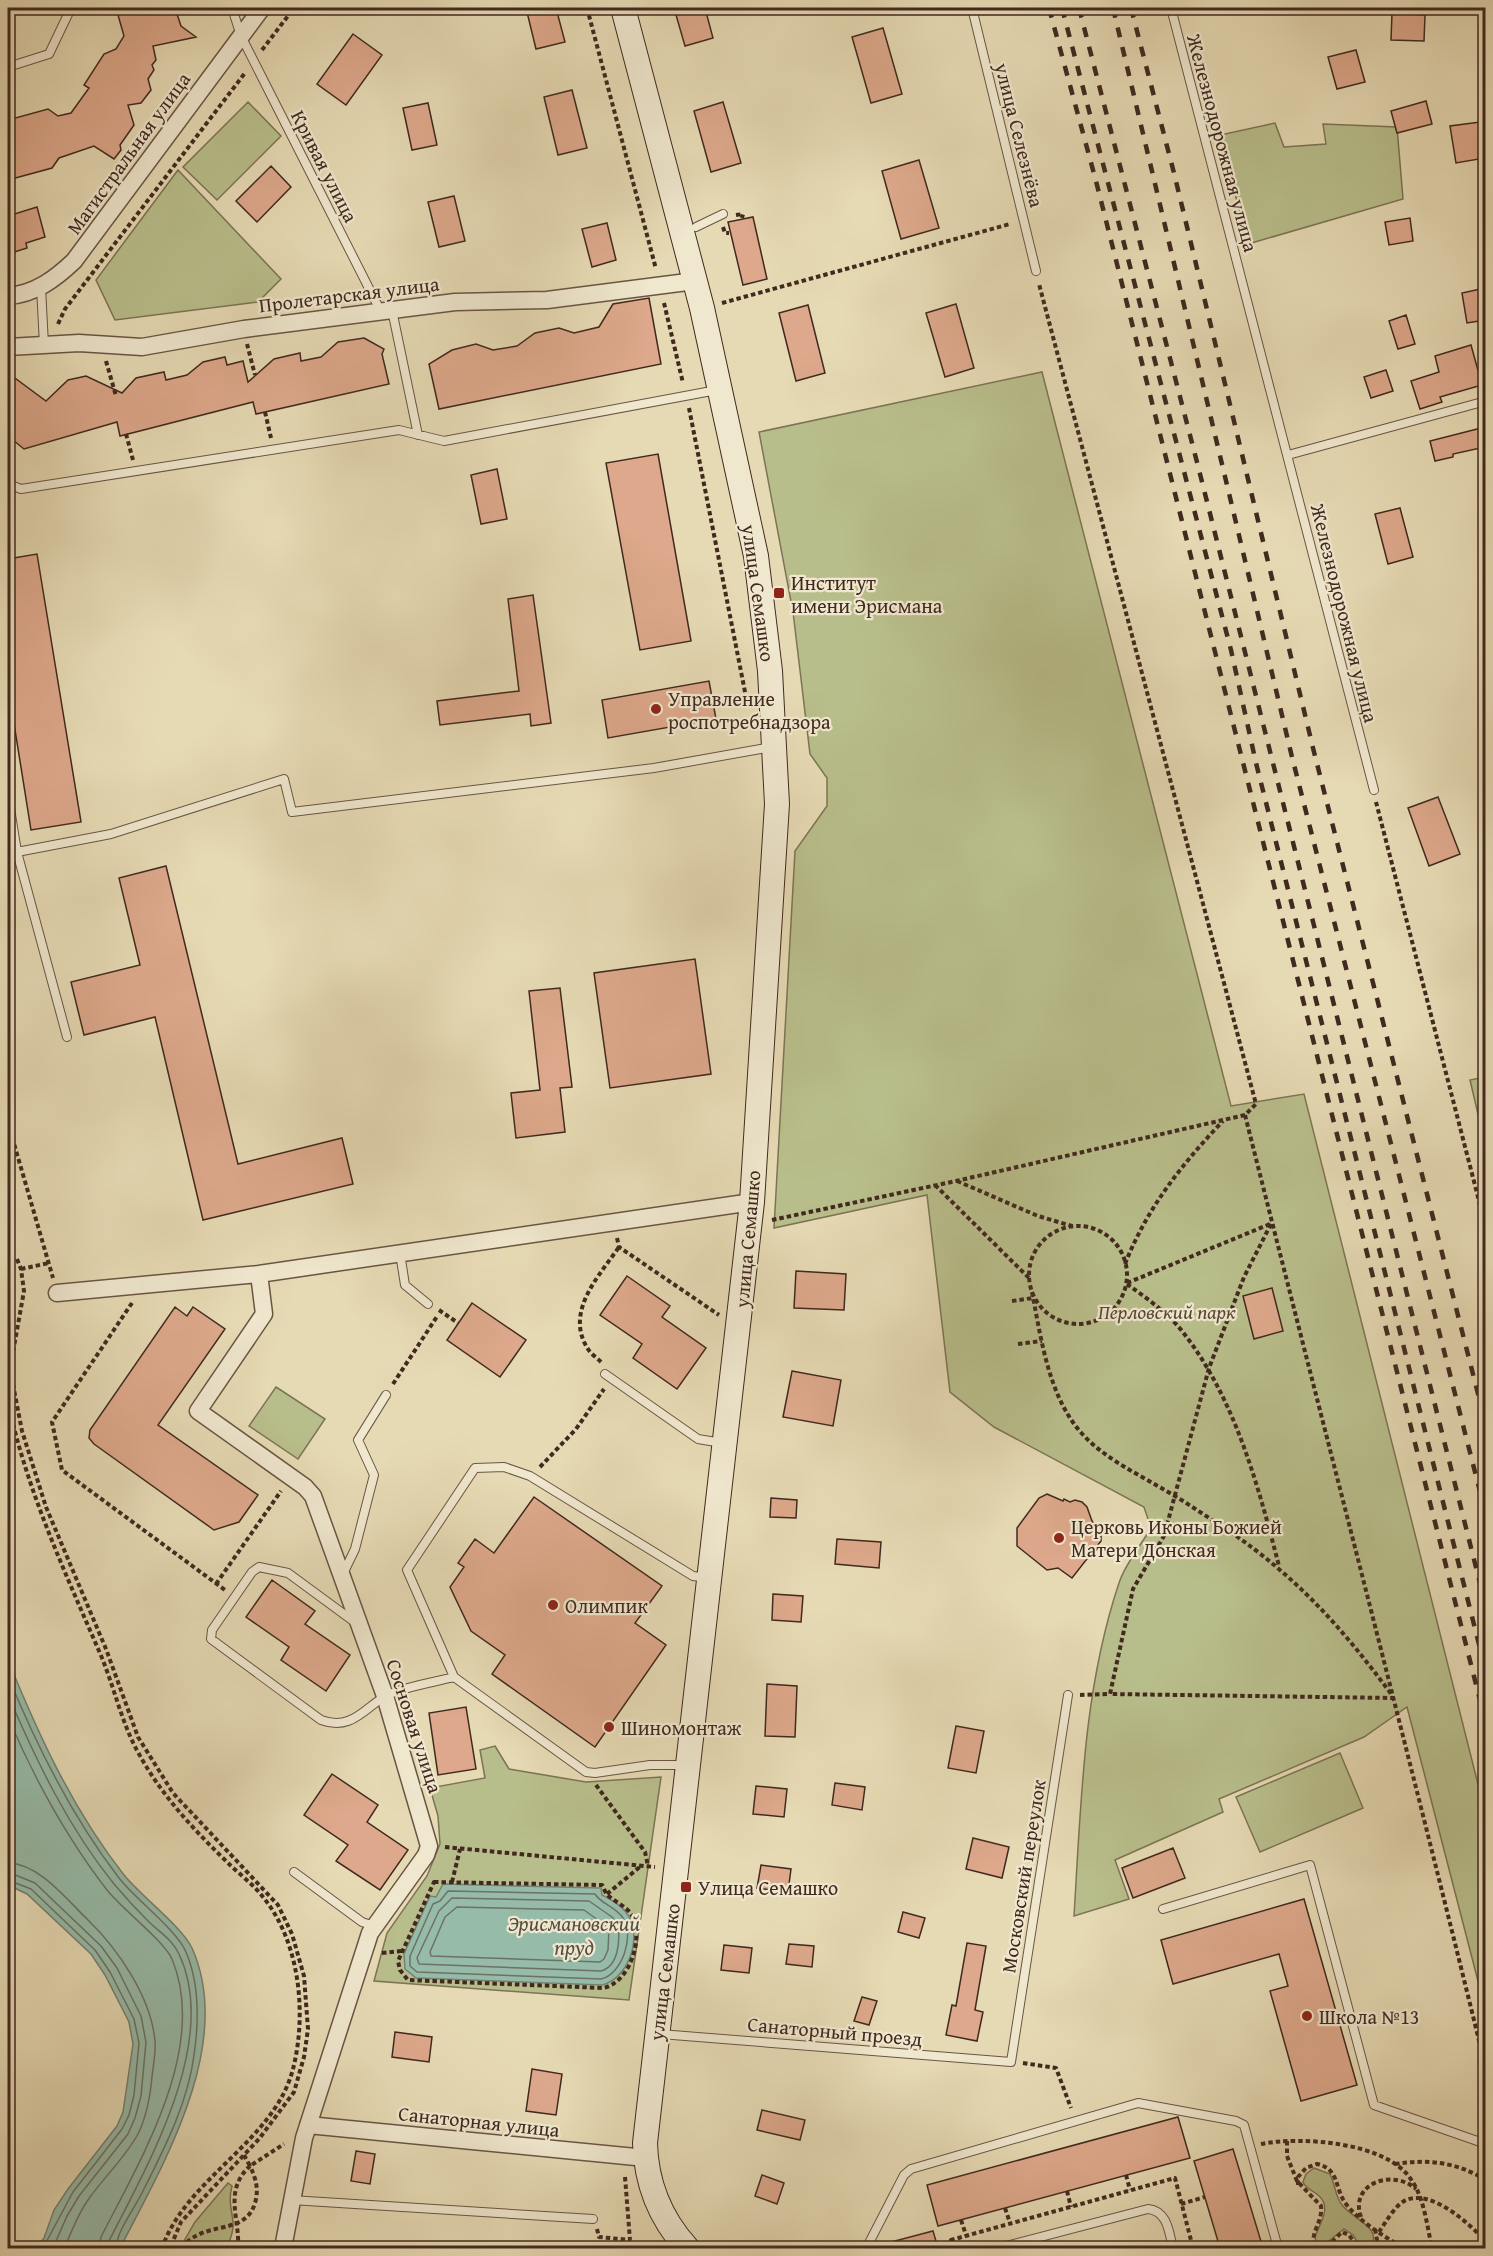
<svg xmlns="http://www.w3.org/2000/svg" width="1493" height="2256" viewBox="0 0 1493 2256" font-family="'Gentium Book Plus',serif">
	<style>
		.green { fill: #b8be8b; stroke: #7c7455; stroke-width: 1.5 }
		.water { fill: #97bba9; stroke: #758172; stroke-width: 1.5 }
		.lines { fill: none; stroke-linecap: round; stroke-linejoin: round }
		.shore { stroke: #6c7264; stroke-width: 1.5 }
		.building { fill: #dda88b; stroke: #41291f; stroke-width: 1.5 }
		.service-casing { stroke: #6a5544; stroke-width: 10 }
		.minor-casing { stroke: #6a5544; stroke-width: 19 }
		.secondary-casing { stroke: #41291f; stroke-width: 26 }
		.path { stroke: #41291f; stroke-width: 4; stroke-dasharray: 4.5 3; stroke-linecap: butt }
		.service { stroke: #efe7ce; stroke-width: 8 }
		.minor { stroke: #efe7ce; stroke-width: 16 }
		.secondary { stroke: #efe7ce; stroke-width: 24 }
		.rail { stroke: #41291f; stroke-width: 4.5; stroke-dasharray: 10 10; stroke-linecap: butt }
		.poi-dot { fill: #8f2418; stroke: #efe7ce; stroke-width: 2 }
		.labels { text-anchor: middle; dominant-baseline: central; stroke-width: 4.5; stroke-linejoin: round; paint-order: stroke }
		.street-label { font-size: 20px; fill: #41291f; stroke: #efe7ce }
		.poi-label { font-size: 20px; fill: #41291f; stroke: #efe7ce; text-anchor: start }
		.park-label { font-size: 20px; font-style: italic; fill: #594735; stroke: #efe7ce }
		.water-label { font-size: 21px; font-style: italic; fill: #564e42; stroke: #efe7ce }
	</style>
	<rect width="100%" height="100%" fill="#e6dab4"/>
	<filter id="stains"><feTurbulence type="fractalNoise" baseFrequency=".00333" numOctaves="4"/><feColorMatrix values="0 0 0 0 .2 0 0 0 0 .09 0 0 0 0 .02 0 0 0 .5 -.17"/></filter>
	<radialGradient id="worn" r=".72"><stop offset=".6" stop-color="#630" stop-opacity="0"/><stop offset="1" stop-color="#630" stop-opacity=".3"/></radialGradient>
	<path class="green" d="M 248,102 L 281,136 L 217,200 L 183,167 Z
		M 1275,123 L 1284,147 L 1326,144 L 1323,124 L 1397,127 L 1403,199 L 1248,244 L 1220,135 Z
		M 178,170 L 281,279 L 258,302 L 115,320 L 96,280 Z
		M 1042,372 L 1231,1106 L 1304,1094 L 1485,1812 L 1485,2008 L 1407,1707 L 1364,1737 L 1219,1799 L 1223,1812 L 1115,1860 L 1129,1899 L 1074,1916 C 1081,1804 1083,1690 1119,1583 C 1125,1564 1141,1545 1151,1528 L 1144,1507 L 994,1427 L 950,1392 L 927,1195 L 774,1228 L 795,851 L 827,806 L 827,778 L 810,754 L 793,612 L 759,432 Z
		M 1485,1077 L 1486,1077 L 1485,1144 L 1470,1080 Z
		M 276,1387 L 325,1419 L 298,1459 L 249,1426 Z
		M 495,1746 L 509,1769 L 586,1782 L 661,1777 L 629,2000 L 374,1981 L 387,1933 L 427,1876 L 440,1844 L 438,1816 L 430,1788 L 485,1778 L 480,1750 Z
		M 1340,1753 L 1363,1808 L 1260,1852 L 1236,1797 Z
		M 1314,2168 L 1330,2174 C 1335,2184 1335,2196 1342,2205 C 1354,2220 1384,2228 1370,2248 L 1361,2248 L 1353,2235 L 1344,2229 L 1324,2245 L 1316,2242 L 1315,2237 C 1319,2224 1333,2207 1318,2195 C 1312,2190 1306,2189 1303,2182 L 1306,2174 Z
		M 228,2183 L 232,2186 C 225,2213 242,2219 226,2248 L 180,2248 L 195,2222 Z"/>
	<path class="water" d="M 8,1660 C 39,1736 73,1810 124,1875 C 142,1897 181,1926 192,1948 C 235,2044 163,2165 120,2248 L 36,2248 L 44,2238 L 54,2210 L 68,2189 L 117,2126 L 123,2112 L 133,2044 L 129,2022 L 105,1975 L 91,1954 L 27,1894 L 8,1885 Z
		M 443,1884 L 601,1888 L 602,1895 C 613,1901 625,1907 630,1919 C 641,1942 627,1979 602,1985 L 416,1978 L 405,1969 L 404,1954 L 430,1896 L 436,1897 Z"/>
	<g class="lines">
		<path class="shore" d="M 8,1676 C 37,1747 72,1817 119,1878 C 136,1900 177,1930 186,1952 C 200,1985 199,2021 194,2055 C 188,2103 164,2149 143,2191 C 135,2208 117,2230 116,2248
			M 8,1695 C 37,1762 68,1827 114,1884 C 125,1897 137,1910 148,1921 C 159,1932 173,1940 179,1954 C 220,2041 148,2164 109,2241 L 108,2248
			M 8,1717 C 34,1778 66,1837 107,1890 C 122,1909 164,1941 172,1959 C 209,2048 140,2160 101,2237 L 99,2248
			M 8,1863 C 40,1864 66,1899 88,1920 C 118,1949 151,1997 155,2041 C 156,2053 153,2066 152,2077 C 150,2098 147,2116 138,2134 C 125,2158 103,2178 88,2200 C 77,2215 72,2232 64,2248
			M 8,1872 L 35,1883 L 101,1946 L 117,1968 L 141,2016 L 146,2042 L 141,2096 L 135,2118 L 128,2134 L 79,2196 L 67,2216 L 53,2248
			M 8,1880 L 31,1889 L 95,1950 L 110,1972 L 134,2019 L 139,2043 L 134,2095 L 129,2115 L 122,2129 L 73,2192 L 43,2248
			M 448,1891 L 595,1894 C 601,1904 616,1907 623,1918 C 635,1936 622,1974 601,1979 L 417,1972 L 410,1966 L 410,1956 L 433,1904 L 440,1901 Z
			M 452,1898 L 589,1901 L 612,1917 L 618,1925 C 620,1940 619,1966 601,1971 L 419,1964 L 417,1958 L 439,1911 Z
			M 457,1907 L 584,1910 L 609,1928 L 608,1950 L 604,1959 L 600,1962 L 431,1956 L 430,1952 L 445,1917 Z"/>
	</g>
	<path class="building" d="M 116,8 L 175,8 L 181,26 L 196,37 L 153,46 L 156,60 L 152,65 L 154,70 L 148,79 L 151,90 L 141,103 L 128,105 L 134,125 L 120,145 L 121,150 L 114,159 L 94,146 L 59,158 L 52,168 L 8,180 L 8,120 L 48,109 L 58,116 L 71,113 L 89,88 L 84,85 L 104,54 L 116,49 L 124,36 Z
		M 526,8 L 556,8 L 565,42 L 536,49 Z
		M 674,8 L 705,8 L 713,38 L 685,46 Z
		M 1392,13 L 1425,15 L 1424,41 L 1391,40 Z
		M 883,28 L 902,94 L 871,103 L 852,37 Z
		M 353,34 L 382,55 L 346,105 L 317,84 Z
		M 1356,50 L 1365,82 L 1337,89 L 1328,57 Z
		M 572,90 L 587,148 L 558,155 L 544,97 Z
		M 1426,101 L 1432,124 L 1397,133 L 1391,111 Z
		M 723,102 L 741,163 L 711,172 L 694,111 Z
		M 428,103 L 437,145 L 412,150 L 403,108 Z
		M 1480,122 L 1485,158 L 1456,163 L 1450,126 Z
		M 919,160 L 939,228 L 901,239 L 882,171 Z
		M 271,166 L 291,187 L 257,222 L 236,201 Z
		M 454,196 L 465,241 L 439,247 L 428,202 Z
		M 37,207 L 45,237 L 26,243 L 27,248 L 8,254 L 8,216 Z
		M 753,217 L 767,279 L 743,285 L 728,222 Z
		M 1410,218 L 1413,241 L 1389,245 L 1385,222 Z
		M 607,223 L 616,260 L 592,267 L 582,229 Z
		M 1485,288 L 1485,320 L 1467,323 L 1462,293 Z
		M 649,298 L 661,364 L 439,409 L 429,364 L 452,350 L 476,344 L 493,350 L 517,346 L 535,333 L 559,328 L 574,333 L 599,327 L 613,304 Z
		M 956,304 L 974,368 L 945,377 L 926,313 Z
		M 808,305 L 825,373 L 796,381 L 779,313 Z
		M 1406,315 L 1415,344 L 1398,349 L 1389,321 Z
		M 364,338 L 384,349 L 382,354 L 389,384 L 256,414 L 253,402 L 120,436 L 117,422 L 24,449 L 8,436 L 8,373 L 46,401 L 68,380 L 86,376 L 122,393 L 136,378 L 164,372 L 166,380 L 187,375 L 203,362 L 225,357 L 227,365 L 243,361 L 248,382 L 274,359 L 300,353 L 301,361 L 321,357 L 338,342 Z
		M 1471,345 L 1482,385 L 1440,397 L 1442,402 L 1420,409 L 1411,381 L 1439,372 L 1435,356 Z
		M 1386,370 L 1393,391 L 1371,398 L 1364,377 Z
		M 1485,427 L 1485,447 L 1453,454 L 1453,457 L 1435,461 L 1430,441 Z
		M 658,454 L 691,641 L 640,650 L 606,463 Z
		M 497,469 L 507,519 L 481,524 L 471,475 Z
		M 1400,508 L 1413,557 L 1388,564 L 1375,514 Z
		M 37,554 L 81,822 L 31,830 L 8,686 L 8,559 Z
		M 533,595 L 551,723 L 531,726 L 530,714 L 440,725 L 437,701 L 519,691 L 508,599 Z
		M 709,681 L 716,719 L 608,738 L 602,700 Z
		M 1438,797 L 1460,854 L 1429,866 L 1408,808 Z
		M 166,866 L 238,1164 L 342,1138 L 353,1184 L 203,1220 L 155,1017 L 84,1035 L 71,982 L 140,965 L 119,878 Z
		M 695,959 L 711,1074 L 610,1088 L 594,973 Z
		M 560,988 L 572,1087 L 560,1088 L 565,1132 L 516,1138 L 511,1093 L 540,1090 L 529,991 Z
		M 796,1271 L 846,1274 L 844,1310 L 794,1308 Z
		M 627,1276 L 670,1306 L 662,1317 L 706,1348 L 677,1389 L 633,1358 L 642,1344 L 600,1315 Z
		M 1272,1288 L 1283,1331 L 1254,1339 L 1243,1296 Z
		M 472,1303 L 526,1340 L 500,1377 L 447,1340 Z
		M 175,1307 L 187,1316 L 193,1307 L 225,1329 L 158,1425 L 258,1495 L 239,1522 L 214,1530 L 94,1444 L 89,1438 L 90,1430 Z
		M 792,1371 L 841,1380 L 833,1426 L 783,1417 Z
		M 1047,1494 L 1063,1501 L 1064,1499 L 1070,1502 L 1075,1500 L 1082,1502 L 1087,1507 L 1092,1521 L 1101,1535 L 1101,1541 L 1072,1578 L 1058,1568 L 1047,1570 L 1017,1546 L 1017,1528 L 1039,1498 Z
		M 534,1497 L 662,1586 L 635,1623 L 666,1645 L 595,1747 L 492,1674 L 505,1655 L 471,1631 L 450,1587 L 464,1567 L 458,1563 L 475,1539 L 494,1553 Z
		M 771,1498 L 797,1500 L 796,1518 L 770,1517 Z
		M 837,1539 L 881,1542 L 879,1568 L 835,1564 Z
		M 272,1580 L 315,1611 L 305,1624 L 350,1655 L 326,1691 L 281,1660 L 289,1647 L 246,1617 Z
		M 773,1594 L 803,1596 L 801,1622 L 772,1620 Z
		M 767,1684 L 797,1686 L 795,1737 L 765,1736 Z
		M 466,1707 L 476,1769 L 438,1775 L 429,1713 Z
		M 956,1726 L 984,1731 L 976,1773 L 948,1768 Z
		M 332,1774 L 378,1805 L 367,1822 L 408,1850 L 380,1890 L 336,1861 L 348,1845 L 304,1815 Z
		M 835,1783 L 865,1787 L 862,1810 L 832,1805 Z
		M 756,1786 L 787,1789 L 784,1817 L 753,1814 Z
		M 973,1838 L 1009,1847 L 1002,1878 L 966,1869 Z
		M 1173,1848 L 1185,1878 L 1133,1898 L 1122,1868 Z
		M 761,1865 L 791,1869 L 788,1892 L 757,1888 Z
		M 1304,1899 L 1357,2085 L 1301,2101 L 1270,1991 L 1288,1986 L 1279,1954 L 1173,1984 L 1161,1940 Z
		M 903,1912 L 925,1918 L 919,1938 L 898,1932 Z
		M 967,1943 L 986,1946 L 975,2010 L 983,2012 L 977,2041 L 946,2035 L 952,2005 L 956,2006 Z
		M 789,1944 L 814,1946 L 812,1967 L 786,1964 Z
		M 724,1945 L 752,1948 L 749,1973 L 721,1970 Z
		M 862,1997 L 877,2001 L 869,2025 L 854,2021 Z
		M 395,2032 L 432,2037 L 429,2062 L 392,2057 Z
		M 532,2069 L 562,2074 L 556,2115 L 526,2111 Z
		M 762,2110 L 805,2120 L 800,2140 L 757,2130 Z
		M 1178,2117 L 1190,2158 L 938,2226 L 927,2185 Z
		M 1233,2149 L 1263,2248 L 1220,2248 L 1194,2161 Z
		M 356,2151 L 375,2154 L 370,2184 L 351,2181 Z
		M 762,2175 L 784,2183 L 777,2204 L 755,2196 Z
		M 933,2231 L 938,2248 L 887,2248 L 887,2243 Z"/>
	<g class="lines">
		<defs>
			<path id="service" d="M 232,8 L 241,36 L 381,312
				M 972,8 L 1036,271
				M 1171,8 L 1374,790
				M 8,67 L 49,54 L 71,8
				M 696,227 L 723,214
				M 41,287 L 44,345
				M 392,310 L 418,435
				M 1288,455 L 1486,401
				M 8,484 L 21,489 L 399,430 L 444,441 L 717,390
				M 8,796 L 17,852
				M 67,1037 L 17,852 L 111,834 L 284,779 L 292,812 L 654,768 L 772,747
				M 400,1253 L 405,1285 L 428,1304
				M 605,1374 L 698,1439 L 722,1443
				M 342,1576 L 355,1549 L 374,1475 L 358,1440 L 386,1395
				M 356,1623 L 288,1573 L 259,1567 L 252,1572 L 212,1630 L 211,1639 L 321,1720 C 356,1733 368,1700 395,1692 C 414,1685 435,1682 454,1677 L 586,1772 L 595,1773 L 650,1765 L 686,1765
				M 454,1677 L 407,1570 L 475,1468 L 504,1467 L 530,1476 L 693,1576 L 708,1578
				M 294,1872 L 362,1922 L 374,1926
				M 1163,1909 L 1310,1865 L 1374,2105 L 1486,2144
				M 660,2034 L 1011,2062 L 1068,1695
				M 291,2200 L 593,2219
				M 869,2248 L 870,2241 L 904,2175 L 911,2169 L 1138,2103 L 1236,2121 L 1244,2125 L 1278,2248
				M 998,2248 L 1148,2209 C 1168,2211 1169,2233 1173,2248"/>
			<path id="minor" d="M 8,296 C 35,294 55,279 74,261 L 262,8
				M 8,347 L 79,343 L 142,347 L 244,329 L 455,302 L 547,300 L 695,281
				M 259,1274 L 264,1314 L 198,1411 L 305,1487 L 313,1496 L 385,1696 L 429,1846 L 426,1855 L 370,1933 L 304,2138 L 283,2248
				M 57,1293 L 259,1274 L 752,1202
				M 308,2125 L 646,2158"/>
			<path id="secondary" d="M 623,8 L 702,308 L 756,556 L 770,671 L 777,804 L 752,1202 L 645,2143 C 646,2184 660,2218 687,2248"/>
		</defs>
		<use href="#service" class="service-casing"/>
		<use href="#minor" class="minor-casing"/>
		<use href="#secondary" class="secondary-casing"/>
		<path class="path" d="M 587,8 L 656,269
			M 262,50 L 294,8
			M 736,215 L 743,214 L 742,218
			M 723,227 L 725,233 L 729,233
			M 664,303 L 683,383
			M 722,303 L 1010,224
			M 58,324 L 65,309 L 245,73
			M 247,344 L 255,375
			M 106,361 L 116,396
			M 689,408 L 748,707
			M 265,412 L 271,438
			M 126,434 L 133,460
			M 1376,802 L 1486,1228
			M 1245,1115 C 1325,1433 1408,1750 1486,2069
			M 8,1123 L 53,1278
			M 957,1181 L 1038,1216 L 1072,1226
			M 935,1185 L 1029,1278
			M 772,1220 L 956,1181 L 1245,1115 L 1256,1104 L 1039,284
			M 1271,1224 L 1244,1277 L 1209,1368 L 1164,1536 L 1133,1589 L 1110,1694 L 1394,1698
			M 8,1225 L 11,1244 L 8,1271
			M1029 1275a49 49 0 1 1 98 0a49 49 0 1 1-98 0Z
			M 617,1238 L 619,1247 L 719,1315
			M 17,1259 L 21,1269 L 24,1291 L 10,1369 L 22,1431 L 46,1507 L 106,1649 L 138,1737 L 173,1793 L 278,1905 L 292,1934 L 304,1976 L 308,2029 L 304,2057 L 294,2092 L 259,2139 L 181,2222 L 170,2248
			M 1125,1264 C 1147,1208 1182,1164 1223,1121
			M 21,1269 L 49,1263
			M 1127,1283 L 1270,1224
			M 1127,1284 C 1146,1298 1167,1312 1182,1331 C 1235,1398 1258,1485 1279,1566
			M 1032,1292 C 1041,1338 1048,1392 1078,1429 C 1100,1456 1134,1472 1163,1489 C 1186,1502 1207,1517 1229,1531 C 1298,1578 1342,1628 1392,1695
			M 1012,1301 L 1033,1298
			M 132,1303 L 52,1422 L 62,1470 L 225,1590
			M 439,1310 L 458,1323
			M 1018,1344 L 1042,1341
			M 601,1362 C 597,1358 591,1354 588,1349 C 564,1312 599,1276 619,1247
			M 393,1384 L 438,1315
			M 8,1402 C 27,1492 66,1574 102,1658 C 115,1690 122,1724 139,1754 C 162,1796 194,1830 228,1863 C 239,1874 253,1884 263,1897 C 300,1942 307,2014 293,2069 C 274,2142 187,2177 162,2248
			M 540,1467 L 576,1429 L 604,1389
			M 216,1584 L 281,1491
			M 1080,1695 L 1110,1694
			M 596,1785 L 645,1852 L 648,1866
			M 445,1847 L 655,1867
			M 434,1882 L 602,1885 C 604,1887 604,1890 606,1893 C 612,1901 625,1905 631,1914 C 645,1937 630,1983 603,1988 L 408,1980 L 400,1970 L 398,1961 Z
			M 452,1882 L 460,1849
			M 607,1894 L 641,1866
			M 382,1953 L 401,1951
			M 1023,2063 L 1056,2068 L 1071,2108
			M 1287,2141 L 1287,2156 L 1297,2181 L 1321,2206 C 1323,2222 1310,2232 1314,2248
			M 1261,2144 C 1300,2136 1385,2142 1410,2178 C 1424,2196 1427,2226 1432,2248
			M 244,2155 L 250,2166 L 284,2144
			M 1395,2164 C 1429,2159 1456,2162 1486,2180
			M 1126,2175 L 1130,2190
			M 625,2177 L 630,2240 L 641,2248
			M 1298,2185 L 1298,2177 L 1306,2168 L 1317,2164 C 1340,2169 1334,2188 1346,2204 C 1360,2222 1384,2236 1403,2248
			M 1067,2191 L 1071,2207
			M 1181,2204 L 1205,2197
			M 1005,2208 L 1010,2223
			M 1361,2217 C 1349,2184 1392,2168 1416,2189
			M 961,2220 L 966,2235
			M 597,2229 L 599,2237 L 630,2240
			M 1379,2232 C 1386,2222 1395,2205 1406,2200 C 1432,2189 1470,2224 1486,2242
			M 182,2248 C 203,2219 245,2237 255,2203 C 259,2189 256,2179 250,2166 C 223,2191 240,2218 238,2248
			M 953,2248 L 951,2240 L 1175,2178 L 1193,2248
			M 1319,2248 L 1328,2246 L 1342,2232 L 1349,2235 L 1358,2248
			M 1374,2248 L 1377,2240 L 1375,2229"/>
		<use href="#service" class="service"/>
		<use href="#minor" class="minor"/>
		<use href="#secondary" class="secondary"/>
		<path class="rail" d="M 1049,8 L 1096,181 L 1486,1724
			M 1062,8 L 1231,650 L 1256,763 L 1486,1672
			M 1079,8 L 1198,466 L 1486,1607
			M 1113,8 L 1292,757 L 1486,1515
			M 1131,8 L 1174,173 L 1314,752 L 1486,1425"/>
	</g>
	<g class="poi-dot">
		<rect x="773" y="587" width="12" height="12" rx="3"/>
		<circle cx="656" cy="709" r="6"/>
		<circle cx="1059" cy="1538" r="6"/>
		<circle cx="553" cy="1605" r="6"/>
		<circle cx="609" cy="1727" r="6"/>
		<rect x="680" y="1881" width="12" height="12" rx="3"/>
		<circle cx="1307" cy="2016" r="6"/>
	</g>
	<g class="labels">
		<g class="street-label">
			<text transform="translate(1020 135) rotate(76)">улица Селезнёва</text>
			<text transform="translate(1223 143) rotate(75)">Железнодорожная улица</text>
			<text transform="translate(128 153) rotate(-54)">Магистральная улица</text>
			<text transform="translate(325 166) rotate(63)">Кривая улица</text>
			<text transform="translate(349 294) rotate(-7)">Пролетарская улица</text>
			<text transform="translate(759 593) rotate(82)">улица Семашко</text>
			<text transform="translate(1345 613) rotate(76)">Железнодорожная улица</text>
			<text transform="translate(747 1239) rotate(-85)">улица Семашко</text>
			<text transform="translate(415 1726) rotate(72)">Сосновая улица</text>
			<text transform="translate(1023 1876) rotate(-81)">Московский переулок</text>
			<text transform="translate(664 1972) rotate(-83)">улица Семашко</text>
			<text transform="translate(835 2031) rotate(5)">Санаторный проезд</text>
			<text transform="translate(479 2121) rotate(6)">Санаторная улица</text>
		</g>
		<g class="poi-label">
			<text x="791" y="582">Институт<tspan x="791" dy="23">имени Эрисмана</tspan></text>
			<text x="668" y="698">Управление<tspan x="668" dy="23">роспотребнадзора</tspan></text>
			<text x="1071" y="1526">Церковь Иконы Божией<tspan x="1071" dy="23">Матери Донская</tspan></text>
			<text x="565" y="1605">Олимпик</text>
			<text x="621" y="1727">Шиномонтаж</text>
			<text x="698" y="1887">Улица Семашко</text>
			<text x="1319" y="2016">Школа №13</text>
		</g>
		<g class="park-label">
			<text x="1167" y="1311">Перловский парк</text>
		</g>
		<g class="water-label">
			<text x="574" y="1923">Эрисмановский<tspan x="574" dy="24">пруд</tspan></text>
		</g>
	</g>
	<rect width="1493" height="2256" fill="none" stroke="#e6dab4" stroke-width="30"/>
	<rect x="9" y="9" width="1475" height="2238" fill="none" stroke="#41291f" stroke-width="3"/>
	<rect x="15" y="15" width="1463" height="2226" fill="none" stroke="#41291f" stroke-width="1.5"/>
	<rect width="100%" height="100%" filter="url(#stains)"/>
	<rect width="100%" height="100%" fill="url(#worn)"/>
</svg>
